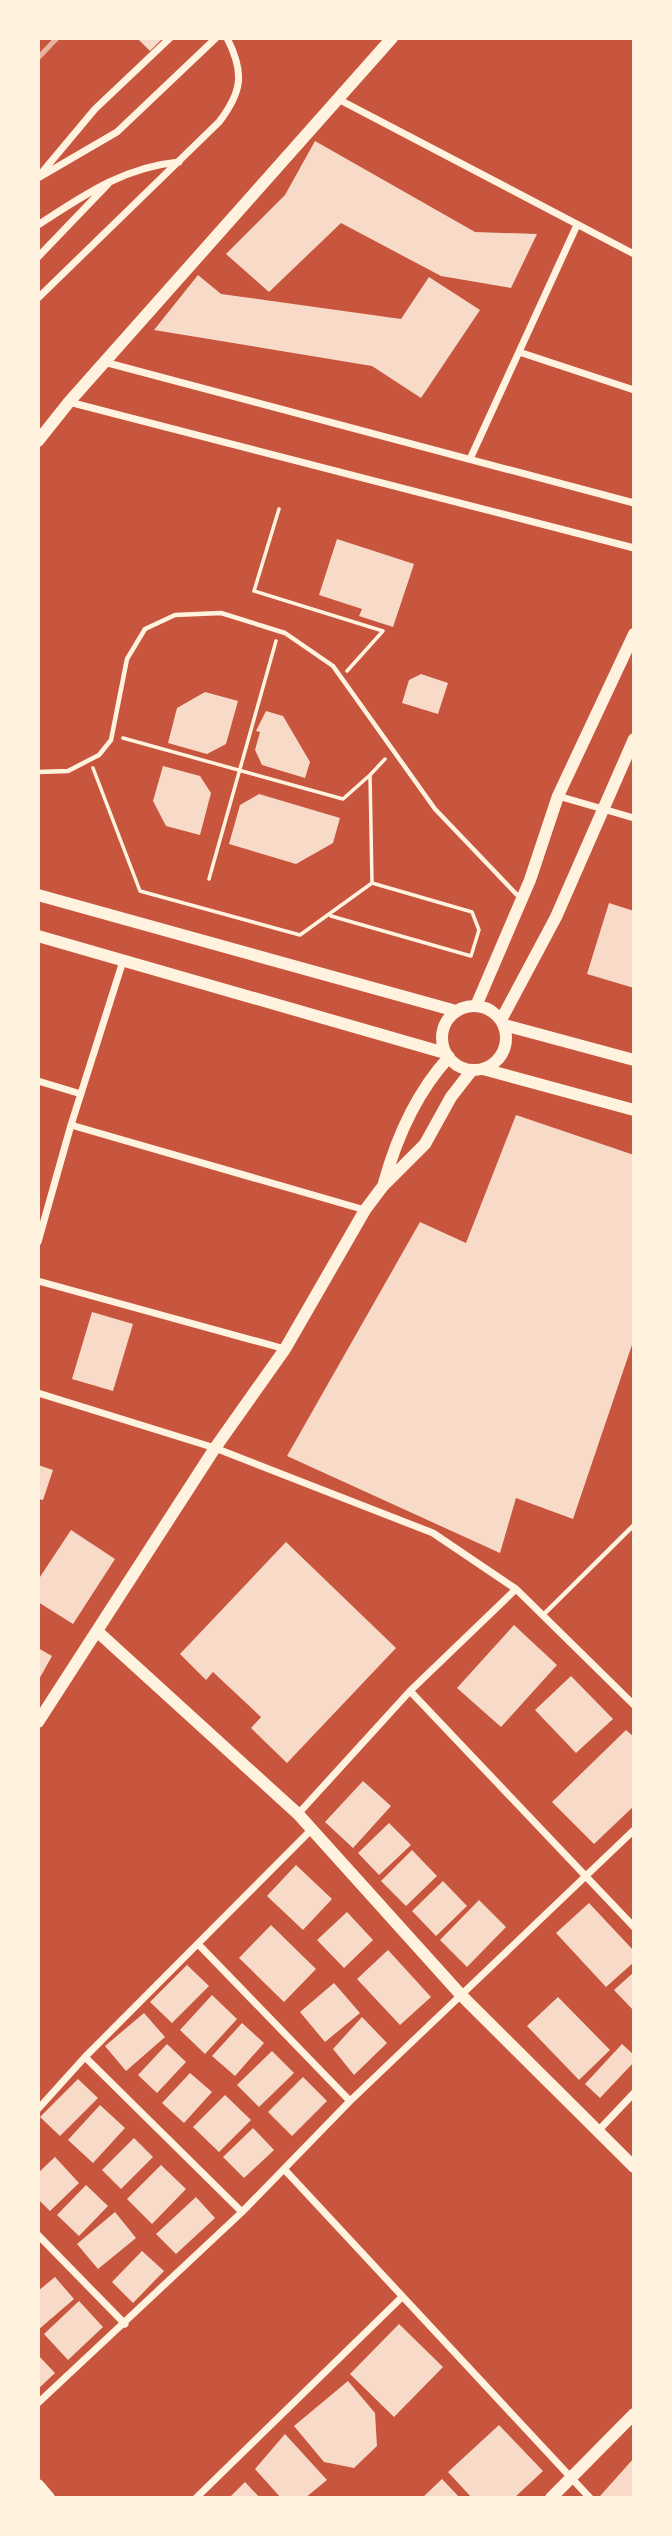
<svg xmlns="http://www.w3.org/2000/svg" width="672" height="2536" viewBox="0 0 672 2536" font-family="'Times New Roman',serif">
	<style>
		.building { fill: #f7dbc8 }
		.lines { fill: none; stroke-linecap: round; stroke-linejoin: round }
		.path { stroke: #fff3e0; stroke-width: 3.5 }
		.service { stroke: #fff3e0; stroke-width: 4.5 }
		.minor { stroke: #fff3e0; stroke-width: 7 }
		.tertiary { stroke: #fff3e0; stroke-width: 12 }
		.rail { stroke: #e9b49f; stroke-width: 5 }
	</style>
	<rect width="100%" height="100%" fill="#c8553d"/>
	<path class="building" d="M 137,38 L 163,38 L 150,51 Z
		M 315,141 L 475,232 L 537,234 L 511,288 L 441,276 L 341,223 L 269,292 L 226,254 L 285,195 Z
		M 198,275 L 221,294 L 401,319 L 429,277 L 480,310 L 421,398 L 372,366 L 154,330 Z
		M 337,539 L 414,564 L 393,627 L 359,616 L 362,609 L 319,595 Z
		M 421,674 L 448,683 L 438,714 L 402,703 L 409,680 Z
		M 205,692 L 238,701 L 226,744 L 207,754 L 168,743 L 177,708 Z
		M 266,711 L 283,716 L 310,762 L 305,778 L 262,765 L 255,750 L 260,732 L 256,731 Z
		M 163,766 L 200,776 L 211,793 L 200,835 L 166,826 L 153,801 Z
		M 259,794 L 340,818 L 333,843 L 296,864 L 229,844 L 240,805 Z
		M 609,903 L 634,911 L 634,988 L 587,974 Z
		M 516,1115 L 634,1155 L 634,1339 L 573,1519 L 516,1498 L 500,1553 L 287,1456 L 420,1222 L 466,1243 Z
		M 92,1312 L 133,1324 L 113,1391 L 72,1379 Z
		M 38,1465 L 53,1470 L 43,1500 L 38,1499 Z
		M 71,1530 L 115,1559 L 73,1624 L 38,1602 L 38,1580 Z
		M 286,1542 L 396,1648 L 287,1763 L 251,1728 L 261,1717 L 213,1672 L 206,1680 L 180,1654 Z
		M 514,1625 L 557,1665 L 501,1727 L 457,1688 Z
		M 38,1648 L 52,1656 L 38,1681 Z
		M 571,1676 L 613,1719 L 576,1753 L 535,1710 Z
		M 626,1730 L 634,1737 L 634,1806 L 594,1844 L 552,1802 Z
		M 363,1781 L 391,1806 L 353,1848 L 325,1822 Z
		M 389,1823 L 411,1845 L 379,1875 L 358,1853 Z
		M 412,1850 L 437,1876 L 406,1906 L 381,1881 Z
		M 296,1865 L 332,1899 L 303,1930 L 267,1896 Z
		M 443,1881 L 467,1906 L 436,1936 L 412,1911 Z
		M 479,1900 L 506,1927 L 467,1967 L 440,1940 Z
		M 589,1903 L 634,1951 L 634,1962 L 606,1987 L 556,1933 Z
		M 347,1912 L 373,1940 L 344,1968 L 317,1940 Z
		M 271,1925 L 316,1969 L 284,2002 L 239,1958 Z
		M 388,1950 L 431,1997 L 400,2025 L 357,1979 Z
		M 187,1965 L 209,1986 L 172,2023 L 150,2002 Z
		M 634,1972 L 634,2011 L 614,1990 Z
		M 334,1983 L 360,2013 L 325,2042 L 300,2012 Z
		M 212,1995 L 237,2019 L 205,2054 L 180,2030 Z
		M 558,1997 L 610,2050 L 579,2080 L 527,2026 Z
		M 144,2013 L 165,2037 L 126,2071 L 105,2046 Z
		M 362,2017 L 387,2043 L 354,2075 L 333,2049 Z
		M 242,2023 L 264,2043 L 235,2076 L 212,2056 Z
		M 167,2044 L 186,2062 L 157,2093 L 138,2075 Z
		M 622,2044 L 634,2055 L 634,2062 L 600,2098 L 585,2084 Z
		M 272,2051 L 294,2073 L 259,2107 L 237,2085 Z
		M 190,2073 L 212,2092 L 184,2123 L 162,2103 Z
		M 303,2077 L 327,2101 L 292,2136 L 268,2112 Z
		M 78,2079 L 98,2098 L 60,2136 L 40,2117 Z
		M 225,2095 L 251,2120 L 219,2152 L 193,2127 Z
		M 100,2105 L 125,2128 L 93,2163 L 68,2140 Z
		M 253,2128 L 274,2150 L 244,2178 L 223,2157 Z
		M 134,2138 L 153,2157 L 121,2189 L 102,2170 Z
		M 55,2157 L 79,2183 L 50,2211 L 38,2199 L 38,2173 Z
		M 161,2165 L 186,2189 L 152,2224 L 127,2199 Z
		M 86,2185 L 108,2206 L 79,2236 L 57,2215 Z
		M 196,2197 L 215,2218 L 176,2254 L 156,2234 Z
		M 115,2212 L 136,2238 L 98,2269 L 77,2244 Z
		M 142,2251 L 164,2271 L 133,2303 L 112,2282 Z
		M 55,2277 L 74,2299 L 38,2330 L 38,2291 Z
		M 79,2301 L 103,2327 L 68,2360 L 44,2334 Z
		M 399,2324 L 443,2367 L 394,2417 L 350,2374 Z
		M 38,2355 L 55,2373 L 38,2389 Z
		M 348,2381 L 375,2413 L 377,2446 L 354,2468 L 324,2462 L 294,2426 Z
		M 499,2425 L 543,2471 L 514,2498 L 472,2498 L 448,2472 Z
		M 285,2434 L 327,2480 L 305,2498 L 281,2498 L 255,2469 Z
		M 634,2458 L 634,2498 L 602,2498 L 600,2496 Z
		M 442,2479 L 460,2498 L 422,2498 Z
		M 245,2482 L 260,2498 L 229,2498 Z"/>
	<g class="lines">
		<path class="path" d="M 279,509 L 254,591 L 383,631 L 347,671
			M 123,738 L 343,799 L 370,775
			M 93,768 L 140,891 L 300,935 L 372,883 L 370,775 L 385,759
			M 209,879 L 276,641
			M 331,916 L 471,956 L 479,930 L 472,912 L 372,883"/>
		<path class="service" d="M 38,772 L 68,771 L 99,755 L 111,740 L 127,659 L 145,629 L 175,615 L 221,613 L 285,633 L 333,666 L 435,809 L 521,899
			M 543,1615 L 634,1525"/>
		<path class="minor" d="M 338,99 L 634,254
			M 39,176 L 95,109 L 170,38
			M 38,178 L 117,132 L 216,38
			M 38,225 C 84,195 124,167 179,162
			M 38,257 L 108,184
			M 38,298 L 219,122 C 242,92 245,73 227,38
			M 519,352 L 634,390
			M 104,362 L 634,503
			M 69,402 L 634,548
			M 470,459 L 577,225
			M 558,796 L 634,818
			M 38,1081 L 81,1094
			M 71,1125 L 365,1210
			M 38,1242 L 71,1125 L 123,961
			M 38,1281 L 285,1349
			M 38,1393 L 215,1448 L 433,1533 L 516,1589 L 634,1705
			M 410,1691 L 634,1927
			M 298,1814 L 410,1691 L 516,1589
			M 199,1945 L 350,2101
			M 85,2057 L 242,2212
			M 38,2109 L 85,2057 L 311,1830
			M 598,2131 L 634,2093
			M 284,2169 L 590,2498
			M 38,2235 L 125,2324
			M 38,2403 L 242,2212 L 350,2101 L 634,1830
			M 196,2498 L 402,2297"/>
		<path class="tertiary" d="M 38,441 L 69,402 L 392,38
			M 38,895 L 456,1011
			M 38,936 L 445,1053
			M442 1038a32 32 0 1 1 64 0a32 32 0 1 1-64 0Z
			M 476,1006 L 530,880 L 558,796 L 634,634
			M 501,1020 L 556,917 L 634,739
			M 504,1025 L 634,1060
			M 483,1069 L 634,1110
			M 384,1183 C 397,1136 416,1093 449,1057
			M 98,1632 L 298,1814 L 461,1995 L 634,2167
			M 38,1722 L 215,1448 L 285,1349 L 365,1210 L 383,1186 L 425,1144 L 451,1097 L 472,1070
			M 38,2485 L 49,2498
			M 551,2498 L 634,2414"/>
		<path class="rail" d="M 38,58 L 57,38"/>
	</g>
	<rect width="672" height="2536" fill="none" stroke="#fff3e0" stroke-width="80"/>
</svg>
